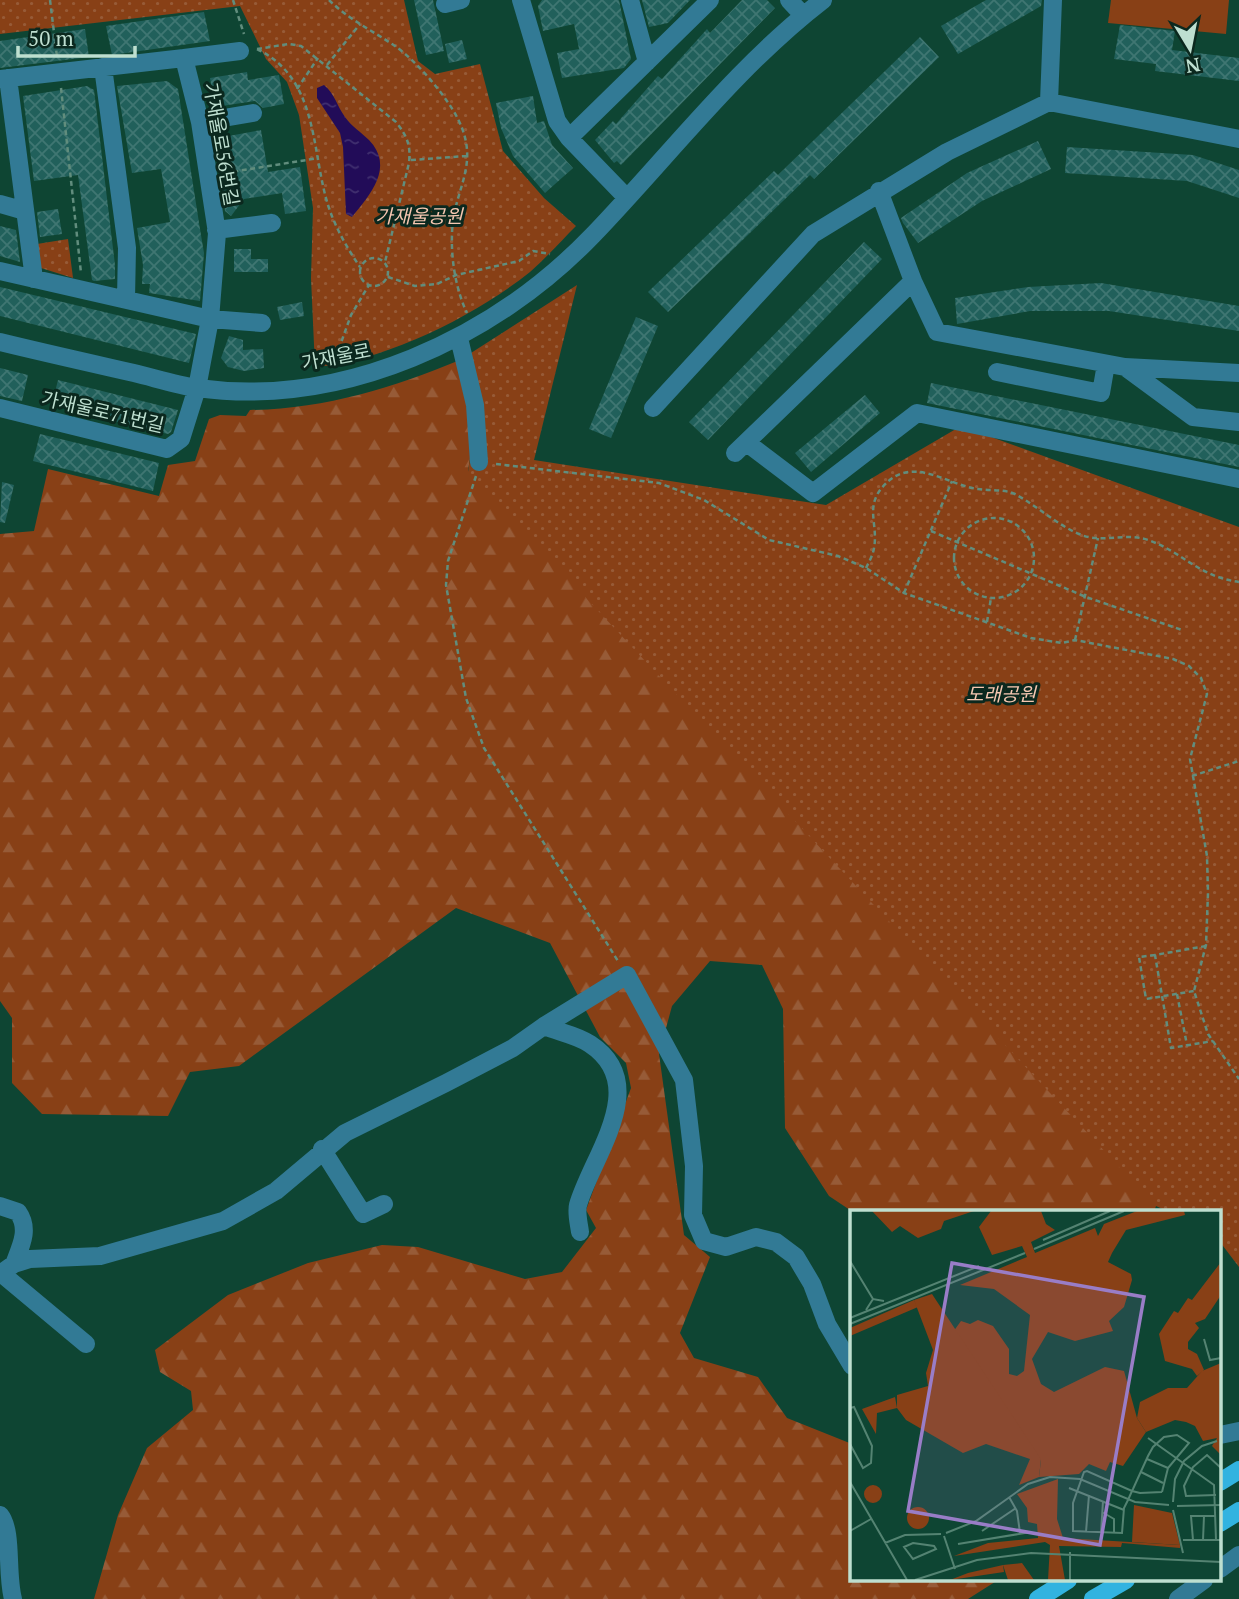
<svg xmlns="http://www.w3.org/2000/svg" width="1239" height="1599" viewBox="0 0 1239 1599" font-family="'PT Serif','Noto Sans KR',serif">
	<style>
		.grass { fill: #884016 }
		.forest { fill: url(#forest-firs) }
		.park { fill: url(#park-dots) }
		.water { fill: url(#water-ripples) }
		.building { fill: url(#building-cross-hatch) }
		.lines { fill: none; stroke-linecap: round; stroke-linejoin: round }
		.path { stroke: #618d7d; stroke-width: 2.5; stroke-dasharray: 5 3.5; stroke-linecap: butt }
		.minor { stroke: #327a95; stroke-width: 18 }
		.major { stroke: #32b3e0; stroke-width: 18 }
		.labels { text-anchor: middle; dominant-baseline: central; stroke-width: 6; stroke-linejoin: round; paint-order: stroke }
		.street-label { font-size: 19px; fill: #bedfd0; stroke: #0b281e }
		.park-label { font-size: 19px; font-style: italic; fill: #f6c7b1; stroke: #0b281e }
		.inset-road { fill: none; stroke: #548372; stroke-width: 2 }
		.view { fill: #997dc7; fill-opacity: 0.15; stroke: #997dc7; stroke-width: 3.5 }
		.inset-edge { fill: none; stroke: #bedfd0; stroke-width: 3.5 }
	</style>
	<defs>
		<pattern id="forest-firs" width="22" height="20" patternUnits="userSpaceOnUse" patternTransform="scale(1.75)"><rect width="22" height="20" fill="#884016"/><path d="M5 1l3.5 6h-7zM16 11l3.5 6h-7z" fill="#975b37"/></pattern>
		<pattern id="park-dots" width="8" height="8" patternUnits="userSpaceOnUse" patternTransform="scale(1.75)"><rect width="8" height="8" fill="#884016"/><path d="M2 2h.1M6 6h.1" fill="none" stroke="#975b37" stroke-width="1.8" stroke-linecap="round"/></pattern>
		<pattern id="water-ripples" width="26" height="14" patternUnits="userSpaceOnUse" patternTransform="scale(1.75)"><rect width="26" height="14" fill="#220c58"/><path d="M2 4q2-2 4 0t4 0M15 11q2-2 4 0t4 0" fill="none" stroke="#402f6f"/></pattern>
		<pattern id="building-cross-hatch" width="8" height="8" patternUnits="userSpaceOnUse" patternTransform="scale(1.75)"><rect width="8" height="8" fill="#21605b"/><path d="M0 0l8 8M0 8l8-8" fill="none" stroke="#3f7672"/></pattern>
	</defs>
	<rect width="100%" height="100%" fill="#0e4533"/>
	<path class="grass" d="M 1111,0 L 1229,0 L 1226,34 L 1108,23 Z"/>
	<path class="forest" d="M 460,360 L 472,444 L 468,471 L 1155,1172 L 1156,1206 L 1154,1212 L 853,1212 L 829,1196 L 785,1128 L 783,1009 L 762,965 L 710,961 L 672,1006 L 659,1054 L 684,1235 L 710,1257 L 680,1333 L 694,1358 L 758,1377 L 787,1418 L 852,1444 L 852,1580 L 998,1580 L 968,1599 L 94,1599 L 118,1515 L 147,1448 L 193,1410 L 191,1391 L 160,1372 L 155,1350 L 228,1295 L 308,1263 L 382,1245 L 418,1247 L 525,1279 L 562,1272 L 596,1228 L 586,1210 L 631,1088 L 626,1063 L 600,1037 L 550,943 L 456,908 L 239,1066 L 190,1072 L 168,1116 L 42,1114 L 12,1083 L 12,1018 L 0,1001 L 0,534 L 34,531 L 48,469 L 159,496 L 168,465 L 195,461 L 209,419 L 220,415 L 246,416 L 250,410 C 324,409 392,388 460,360 Z"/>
	<path class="park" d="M 0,0 L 404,0 L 418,61 L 435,74 L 480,64 L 503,151 L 544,198 L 576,226 C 561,241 546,258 530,272 C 475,316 385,361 315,367 L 311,278 L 313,208 L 299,115 L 287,82 L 266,59 L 240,6 L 0,34 Z
		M 68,239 L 73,278 L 41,268 L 37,244 Z
		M 577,285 L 534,460 L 826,505 L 961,426 L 1239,527 L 1239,1267 L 1220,1242 L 1220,1212 L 1169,1212 L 1156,1206 L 468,472 L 472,444 L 460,360 Z"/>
	<path class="water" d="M 324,85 C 335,94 337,106 345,117 C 352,127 361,132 369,140 C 395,167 370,195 352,217 L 346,214 L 343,147 L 340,133 L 317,98 L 317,88 Z"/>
	<path class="building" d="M 414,0 L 433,0 L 444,51 L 426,55 Z
		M 542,0 L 619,0 L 631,59 L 624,68 L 562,78 L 557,53 L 579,49 L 574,24 L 543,31 L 538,6 Z
		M 642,0 L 690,0 L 668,23 L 649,27 Z
		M 742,0 L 767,0 L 775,8 L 621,165 L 617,161 L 614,163 L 595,140 L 613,121 L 616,124 L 658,76 L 662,79 L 707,29 L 710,33 Z
		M 986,0 L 1042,0 L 1041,6 L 958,54 L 941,26 Z
		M 204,12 L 210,41 L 112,55 L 106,26 Z
		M 1120,25 L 1175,31 L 1172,50 L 1239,58 L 1239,81 L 1155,71 L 1156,64 L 1114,59 Z
		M 85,29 L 89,57 L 0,68 L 0,41 Z
		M 920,37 L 939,57 L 814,179 L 810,175 L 668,312 L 648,292 L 774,171 L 778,175 Z
		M 462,40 L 467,59 L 449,63 L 445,44 Z
		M 247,72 L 248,80 L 279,75 L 284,104 L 263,108 L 255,101 L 215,107 L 210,78 Z
		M 167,81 L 178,89 L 200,229 L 204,253 L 200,301 L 149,293 L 150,284 L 142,284 L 143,265 L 137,228 L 170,222 L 161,169 L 132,173 L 117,86 Z
		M 87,86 L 94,90 L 115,265 L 115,279 L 94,281 L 92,280 L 78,175 L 34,181 L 23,96 Z
		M 533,96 L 537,123 L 544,121 L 552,145 L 573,168 L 545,193 L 513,156 L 501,128 L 496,103 Z
		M 261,130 L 268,172 L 300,167 L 306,211 L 285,214 L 282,193 L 244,199 L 231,216 L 225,211 L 220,178 L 230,176 L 223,137 Z
		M 1038,141 L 1051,169 L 982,201 L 918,243 L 903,223 L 901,218 L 967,173 Z
		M 1067,147 L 1193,155 L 1239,170 L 1239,198 L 1187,181 L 1065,173 Z
		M 58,209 L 62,234 L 40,237 L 37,212 Z
		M 0,226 L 16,230 L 20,262 L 0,256 Z
		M 864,242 L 882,259 L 708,440 L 689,422 Z
		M 234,249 L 251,249 L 251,259 L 268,259 L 268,272 L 234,272 Z
		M 1101,283 L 1239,306 L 1239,331 L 1109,311 L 1030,311 L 957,324 L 955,298 L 1028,287 Z
		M 0,287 L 196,334 L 189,363 L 0,316 Z
		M 302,302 L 304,316 L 280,320 L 277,307 Z
		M 636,317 L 658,326 L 611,438 L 589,429 Z
		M 229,336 L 243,340 L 243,350 L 263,349 L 264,368 L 244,371 L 228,367 L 221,358 Z
		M 0,368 L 28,375 L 22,401 L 0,396 Z
		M 58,380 L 178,410 L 171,432 L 168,434 L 129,425 L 52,404 Z
		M 931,383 L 1239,445 L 1239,467 L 927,403 Z
		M 865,395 L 880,413 L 811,472 L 795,453 Z
		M 40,434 L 159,463 L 153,491 L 33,461 Z
		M 2,482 L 14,485 L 5,523 L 0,522 Z"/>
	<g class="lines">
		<path class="path" d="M 50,0 L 57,57
			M 233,0 L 244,34
			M 329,0 C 348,19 373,31 395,46 C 416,61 439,88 453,110 C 485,163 453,186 452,234 C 451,260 456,290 467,313
			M 257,49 L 289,44 L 301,46 L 396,122 C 407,136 411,145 409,163 L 385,262
			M 257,49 C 319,79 311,151 328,205 C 335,227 347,248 360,267
			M 327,65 L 360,24
			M 61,88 L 81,273
			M 297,89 L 318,58
			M 411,160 L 467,156
			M 225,173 L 319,158
			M360 272a14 14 0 1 1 28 0a14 14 0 1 1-28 0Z
			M 388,277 L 415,286 L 437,284 L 456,275 L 519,261 L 533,251 L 550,254
			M 333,365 L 351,315 L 369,285
			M 496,464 L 659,483 L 704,500 L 769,540 L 838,556 L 866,568 L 904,593 L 1031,638 L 1062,643 L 1075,640 L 1173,659 L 1189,666 L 1201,678 L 1207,694 L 1190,759 L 1207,856 L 1208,893 L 1206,945 L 1194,991 L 1208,1034 L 1239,1079
			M 476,476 L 448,561 L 446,585 L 466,698 L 484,748 L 618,961
			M954 558a40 40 0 1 1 80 0a40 40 0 1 1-80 0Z
			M 931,531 L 1086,597 L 1182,630
			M 866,568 C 869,562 873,555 874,548 C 879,522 861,503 891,479 C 918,459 951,486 978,489 C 991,491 1004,489 1015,494 C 1037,506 1056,524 1079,534 C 1101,544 1125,532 1148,540 C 1183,552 1197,576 1239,582
			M 904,593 L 952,481
			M 987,622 L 991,598
			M 1075,640 L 1098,538
			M 1192,776 L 1239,761
			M 1206,946 L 1155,955 L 1171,1048 L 1213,1041
			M 1155,955 L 1139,957 L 1146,999 L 1194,991
			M 1177,994 L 1187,1045"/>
		<path class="minor" d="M 521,0 L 557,121 L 569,138 L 626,197
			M 630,0 L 647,62
			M 789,0 L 803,15
			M 445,4 L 461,0
			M 184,58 L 240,51
			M 103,67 L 127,248 L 126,299
			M 8,78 L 34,279
			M 0,79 L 184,58 L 200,122 L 217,233 L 210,319 L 197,388 L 181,439 L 167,449 L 0,408
			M 1049,102 L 1053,0
			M 200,122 L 253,113
			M 569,138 L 710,0
			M 879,191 L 913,281 L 937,332 L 1125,367 L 1193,417 L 1239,422
			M 0,204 L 25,211
			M 216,230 L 272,223
			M 0,271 L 210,319 L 262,323
			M 459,338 L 475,405 L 479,462
			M 0,342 C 45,353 90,363 134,373 C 155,378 176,385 197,388 C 343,408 493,339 593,235 C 668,157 736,67 823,0
			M 1125,367 L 1239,373
			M 997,372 L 1101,393 L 1106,364
			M 653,408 L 813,234 L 947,152 L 1049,102 L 1239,139
			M 747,443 L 813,493 L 917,413 L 1239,479
			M 735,453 L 913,281
			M 544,1026 L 627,975 L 684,1080 L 694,1166 L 693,1215 L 704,1241 L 726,1247 L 756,1237 L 776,1242 L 796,1257 L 812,1284 L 827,1324 L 852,1366
			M 322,1149 L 363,1214 L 384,1204
			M 0,1206 L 18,1212 C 30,1229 21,1246 14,1264
			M 1,1273 L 86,1344
			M 0,1274 L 14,1264 L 30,1259 L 100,1256 L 223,1221 L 276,1191 L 345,1133 L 446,1083 L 513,1048 L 544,1026 C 558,1032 577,1035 590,1044 C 652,1085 592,1156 578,1205 C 576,1213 579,1224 580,1232
			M 1220,1435 L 1239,1431
			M 0,1515 C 13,1531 6,1573 13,1599
			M 1220,1569 L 1239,1555
			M 1178,1599 L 1204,1580"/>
		<path class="major" d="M 1220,1482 L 1239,1470
			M 1220,1523 L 1239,1511
			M 1038,1599 L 1068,1580
			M 1093,1599 L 1126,1580"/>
	</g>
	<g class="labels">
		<g class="street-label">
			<text transform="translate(222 144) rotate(80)">가재울로56번길</text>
			<text transform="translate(336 356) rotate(-11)">가재울로</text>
			<text transform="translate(103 411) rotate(13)">가재울로71번길</text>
		</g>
		<g class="park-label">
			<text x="419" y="215">가재울공원</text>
			<text x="1001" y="693">도래공원</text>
		</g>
	</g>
	<g transform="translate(850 1210)">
		<rect width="371" height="371" fill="#0e4533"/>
		<path d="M14 284a9 9 0 1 1 18 0a9 9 0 1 1-18 0ZM 284,295 L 322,303 L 330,335 L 282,332 ZM57 308a11 11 0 1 1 22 0a11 11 0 1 1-22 0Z" fill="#884016"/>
		<path d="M 22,1 L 124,1 L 94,11 L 91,19 L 68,28 L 50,16 L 42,22 ZM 141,1 L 191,1 L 196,14 L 205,20 L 181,32 L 185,43 L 245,18 L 248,26 L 254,14 L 287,1 L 334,1 L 335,5 L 276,20 L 262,43 L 258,52 L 281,64 L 282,70 L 274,97 L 259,111 L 263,121 L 225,131 L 198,122 L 182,149 L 191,174 L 204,182 L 255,157 L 274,161 L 287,208 L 296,222 L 273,256 L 260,252 L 256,261 L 239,254 L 229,264 L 189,267 L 191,250 L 103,122 L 111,111 L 120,114 L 128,110 L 143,116 L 159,139 L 159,164 L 167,166 L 174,161 L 180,105 L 144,79 L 110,75 L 177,47 L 172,36 L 142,45 L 129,17 ZM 371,52 L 371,85 L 355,109 L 345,113 L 349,118 L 338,132 L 338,139 L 347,144 L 354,160 L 347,166 L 342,159 L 315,151 L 309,124 L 324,101 L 328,103 L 338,88 L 342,90 ZM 64,90 L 68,97 L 0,126 L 0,118 ZM 45,187 L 47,198 L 27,203 L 26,224 L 12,199 ZM 153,355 L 154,362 L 100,370 L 118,363 Z" fill="#884016"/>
		<path d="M 82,84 L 191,249 L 189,267 L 169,275 L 180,249 L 136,234 L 113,243 L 56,210 L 47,198 L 47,185 L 78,176 L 76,163 L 83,140 L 64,90 ZM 371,153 L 371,245 L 362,236 L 367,228 L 353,231 L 345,216 L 336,212 L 325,210 L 296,222 L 287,208 L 290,192 L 318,178 L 337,178 L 352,161 ZM 208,269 L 207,309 L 213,328 L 330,335 L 330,338 L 272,333 L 271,337 L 209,336 L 215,370 L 198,370 L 200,335 L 195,332 L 104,346 L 138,333 L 188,328 L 187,314 L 178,312 L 177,298 L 167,284 ZM 172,353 L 184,370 L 158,370 L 153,355 Z" fill="#884016"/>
		<path class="inset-road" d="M 193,30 L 260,1M 184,39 L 274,1M 0,51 L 23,89M 16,100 L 23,89 L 34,91M 0,108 L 129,56M 0,114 L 175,43M 354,129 L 360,150 L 371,148M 0,198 L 4,197 L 22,236 L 21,253 L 13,258 L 0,234M 298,228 L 364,275 L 366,330M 297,249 L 318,258M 291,262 L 313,273M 0,272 L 57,370M 219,278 L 274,300M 312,282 L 318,258 L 339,233 L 327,225 L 314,227 L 303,237 L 298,246 L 283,279 L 282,281 L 278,290 L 274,298 L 272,323 L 223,321 L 223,293 L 234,262 L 237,261 L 282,281 L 290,283 L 312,282M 366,285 L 336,286 L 334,276 L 343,257 L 357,245 L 371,258M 159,287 L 167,301 L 170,323M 323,292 L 325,269 L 334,251 L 352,236 L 367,231M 327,296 L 371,295M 323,300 L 333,343M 252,302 L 264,309 L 264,323M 0,321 L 21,309M 132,321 L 166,298M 236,322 L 239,285M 96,323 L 126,311 L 178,274 L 200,267 L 230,269 L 285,292 L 319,295M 251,323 L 253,291M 94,326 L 105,359M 333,330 L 371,330M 343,330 L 341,306 L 365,306M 353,330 L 354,306M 35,333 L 55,325 L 91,324M 63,333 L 84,336 L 86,339 L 63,349 L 54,337 ZM 108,334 L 181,322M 220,342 L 220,370M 65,370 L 127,350 L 181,343 L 371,352"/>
		<path class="view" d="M 102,53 L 294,87 L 250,335 L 58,301 Z"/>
		<rect width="371" height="371" class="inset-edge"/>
	</g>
	<g transform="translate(1190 49) rotate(170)" stroke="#0b281e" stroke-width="5" paint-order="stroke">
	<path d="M0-5L12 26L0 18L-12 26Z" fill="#bedfd0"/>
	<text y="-10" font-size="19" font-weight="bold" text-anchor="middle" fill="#bedfd0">N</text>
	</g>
	<path d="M18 46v10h117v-10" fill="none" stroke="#bedfd0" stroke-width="3.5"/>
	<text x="28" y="46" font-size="21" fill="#bedfd0" stroke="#0b281e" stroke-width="5" paint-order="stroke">50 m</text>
</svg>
